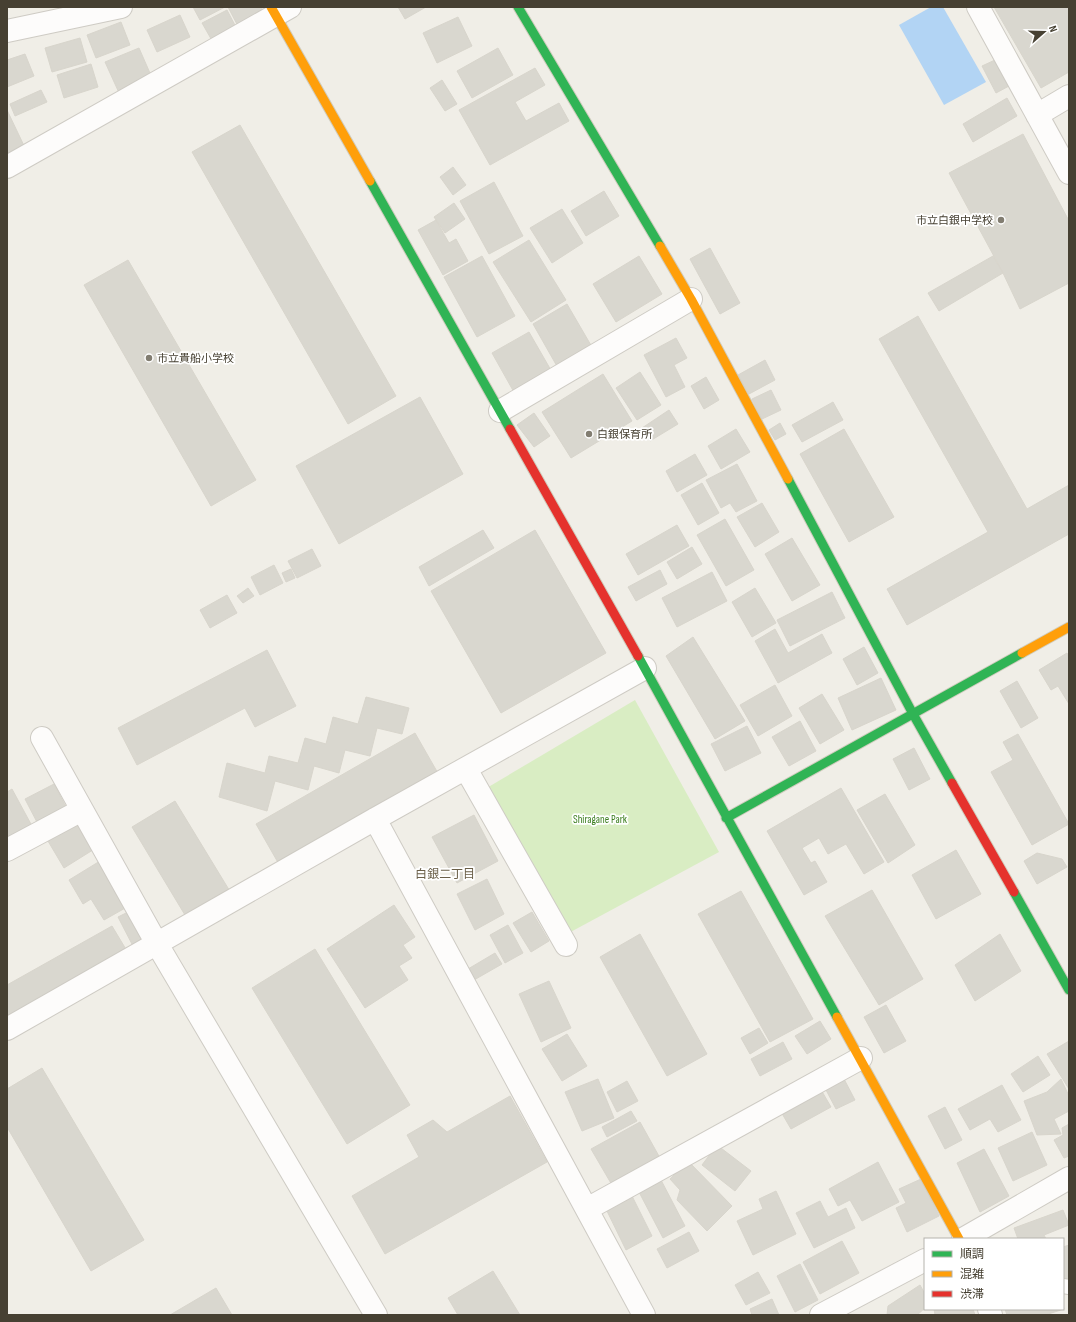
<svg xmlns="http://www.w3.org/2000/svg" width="1076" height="1322" viewBox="0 0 1076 1322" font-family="'Sofia Sans Condensed','Noto Sans JP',sans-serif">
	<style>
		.green { fill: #d9edc3 }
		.water { fill: #b2d4f4 }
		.building { fill: #d9d7cf; stroke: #d8d5cc }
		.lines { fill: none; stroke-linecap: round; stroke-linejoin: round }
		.lane-casing { stroke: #cecbc4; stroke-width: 16 }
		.street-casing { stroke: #cecbc4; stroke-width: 24 }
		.fast-casing { stroke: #d0ccbd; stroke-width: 11 }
		.slow-casing { stroke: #d0ccbd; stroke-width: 11 }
		.jam-casing { stroke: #d0ccbd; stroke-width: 11 }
		.lane { stroke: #fdfcfb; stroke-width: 14 }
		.street { stroke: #fdfcfb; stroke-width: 22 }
		.fast { stroke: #30b455; stroke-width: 9 }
		.slow { stroke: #ff9f0a; stroke-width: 9 }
		.jam { stroke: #e5322d; stroke-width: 9 }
		.poi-dot { fill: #827d71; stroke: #fff; stroke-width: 1.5 }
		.labels { text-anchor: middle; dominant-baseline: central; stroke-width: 3.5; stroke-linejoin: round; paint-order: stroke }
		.poi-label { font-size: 11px; fill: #464032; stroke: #fff; text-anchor: start }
		.park-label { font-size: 11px; fill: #3b7e1f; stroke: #fff }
		.neighbourhood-label { font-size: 12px; fill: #6a5f48; stroke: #fff }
	</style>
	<rect width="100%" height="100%" fill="#f0eee7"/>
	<path class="green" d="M 635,700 L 719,852 L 565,935 L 485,789 Z"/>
	<path class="water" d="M 931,7 L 943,7 L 986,82 L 944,105 L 899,25 Z"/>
	<path class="building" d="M 193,7 L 225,7 L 200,20 Z
		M 228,7 L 261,7 L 266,16 L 240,30 Z
		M 398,7 L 426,7 L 405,19 Z
		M 994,7 L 1069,7 L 1069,72 L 1041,88 Z
		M 227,10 L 238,31 L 214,44 L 202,23 Z
		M 180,15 L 190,37 L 157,52 L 147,30 Z
		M 458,17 L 472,46 L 437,63 L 423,33 Z
		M 121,22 L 130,45 L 96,58 L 87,35 Z
		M 80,38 L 87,62 L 52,72 L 45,48 Z
		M 139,48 L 153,80 L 120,95 L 105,62 Z
		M 498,48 L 513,75 L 472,98 L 457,71 Z
		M 25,54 L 34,76 L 7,87 L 7,60 Z
		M 995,60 L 1009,86 L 996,93 L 982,66 Z
		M 91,64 L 98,87 L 64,98 L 57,75 Z
		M 535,68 L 545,85 L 515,102 L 526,121 L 559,103 L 569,121 L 490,165 L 459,110 Z
		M 442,80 L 457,104 L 445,111 L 430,88 Z
		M 41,90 L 47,102 L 15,116 L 10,104 Z
		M 1007,98 L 1017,116 L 973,142 L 963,124 Z
		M 7,110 L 27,152 L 7,161 Z
		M 240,125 L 396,396 L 348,424 L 192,152 Z
		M 1023,134 L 1069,221 L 1069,283 L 1020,309 L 1003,273 L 949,173 Z
		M 453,167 L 466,185 L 453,195 L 440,177 Z
		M 494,182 L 523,236 L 489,254 L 460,201 Z
		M 604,191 L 619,216 L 586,236 L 571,211 Z
		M 454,203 L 465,219 L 445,233 L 434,217 Z
		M 562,209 L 583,243 L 552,263 L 530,228 Z
		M 436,220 L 449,243 L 456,239 L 468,261 L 443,275 L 418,230 Z
		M 529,240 L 566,300 L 531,322 L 493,262 Z
		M 710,248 L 740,303 L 720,314 L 690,259 Z
		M 482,256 L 515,316 L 477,337 L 444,277 Z
		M 639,256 L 662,294 L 616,322 L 593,284 Z
		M 993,256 L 1003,273 L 939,311 L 928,293 Z
		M 128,260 L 256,480 L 211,506 L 84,285 Z
		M 567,304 L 592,347 L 558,368 L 533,324 Z
		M 918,316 L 1027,509 L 1069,485 L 1069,534 L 907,625 L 887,589 L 988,532 L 879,339 Z
		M 529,332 L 552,372 L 515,394 L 492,353 Z
		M 676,338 L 687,358 L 674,365 L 685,387 L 666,397 L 644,355 Z
		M 765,360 L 775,380 L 749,394 L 738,375 Z
		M 640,372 L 661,405 L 637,420 L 616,388 Z
		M 603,374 L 632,421 L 571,458 L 542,412 Z
		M 706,377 L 719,400 L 704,409 L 691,386 Z
		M 771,390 L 781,410 L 762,419 L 752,399 Z
		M 420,397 L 463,474 L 339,544 L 296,466 Z
		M 833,402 L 843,420 L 802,442 L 792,425 Z
		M 669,410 L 678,424 L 650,441 L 642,428 Z
		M 534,413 L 550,436 L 534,447 L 517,425 Z
		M 780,423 L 786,434 L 775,440 L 769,430 Z
		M 736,429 L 750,452 L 721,469 L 708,446 Z
		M 844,429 L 894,517 L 849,542 L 800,454 Z
		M 695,454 L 707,475 L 677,492 L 666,471 Z
		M 737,464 L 757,501 L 736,512 L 730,503 L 721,508 L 706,480 Z
		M 702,483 L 719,513 L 698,525 L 681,495 Z
		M 762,503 L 779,532 L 755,547 L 737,517 Z
		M 725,519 L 754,570 L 726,586 L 697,535 Z
		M 677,525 L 689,546 L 638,575 L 626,554 Z
		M 483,530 L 494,548 L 429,586 L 419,567 Z
		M 535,530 L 606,653 L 501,713 L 431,591 Z
		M 792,538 L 820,585 L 792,601 L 765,554 Z
		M 692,547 L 702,564 L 677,579 L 667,562 Z
		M 312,549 L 321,566 L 297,578 L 288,561 Z
		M 274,565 L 283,583 L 260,595 L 251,577 Z
		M 291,569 L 295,578 L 286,582 L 282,573 Z
		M 660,570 L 667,584 L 636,601 L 628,587 Z
		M 712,572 L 727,601 L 677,627 L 662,598 Z
		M 248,588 L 254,596 L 243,603 L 237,596 Z
		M 755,588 L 776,623 L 752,637 L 732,602 Z
		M 832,592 L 845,618 L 790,646 L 777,620 Z
		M 227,595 L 237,613 L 210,628 L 200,610 Z
		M 775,629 L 788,653 L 822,634 L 832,653 L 778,683 L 755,641 Z
		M 693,637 L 745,721 L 715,739 L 666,656 Z
		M 864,647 L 878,673 L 857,685 L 843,659 Z
		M 267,650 L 296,706 L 255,727 L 245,708 L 137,765 L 118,728 Z
		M 1067,653 L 1069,657 L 1069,704 L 1058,686 L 1051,690 L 1039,670 Z
		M 881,678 L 896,710 L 852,730 L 838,698 Z
		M 1017,681 L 1038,718 L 1021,728 L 1000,691 Z
		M 775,685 L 792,716 L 758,736 L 740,705 Z
		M 822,694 L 844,730 L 820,744 L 799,708 Z
		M 366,697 L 409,708 L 402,734 L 377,728 L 370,756 L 345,750 L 339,773 L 314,766 L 308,790 L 275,781 L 267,811 L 219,797 L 227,763 L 265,773 L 269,756 L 298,763 L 305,738 L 326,744 L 333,717 L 358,724 Z
		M 800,721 L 816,751 L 789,766 L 772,737 Z
		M 747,726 L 761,753 L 725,771 L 711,744 Z
		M 415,733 L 439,775 L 280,866 L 256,824 Z
		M 1018,734 L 1069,824 L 1032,845 L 991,772 L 1013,760 L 1003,742 Z
		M 914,748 L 930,779 L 909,790 L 893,759 Z
		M 54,784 L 68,811 L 39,826 L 25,799 Z
		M 841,788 L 884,862 L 864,874 L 846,844 L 828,854 L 819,838 L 802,848 L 811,863 L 815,861 L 827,882 L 804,895 L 767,831 Z
		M 12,789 L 32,826 L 7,840 L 7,792 Z
		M 885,794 L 915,845 L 888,863 L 857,810 Z
		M 175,801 L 231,893 L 188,920 L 132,827 Z
		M 474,815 L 498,861 L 457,883 L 432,837 Z
		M 77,817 L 96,848 L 64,868 L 45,836 Z
		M 956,850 L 981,894 L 936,919 L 912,875 Z
		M 1037,853 L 1062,859 L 1067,867 L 1037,884 L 1024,861 Z
		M 100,861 L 127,907 L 104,920 L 91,899 L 83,904 L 69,880 Z
		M 487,879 L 504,914 L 475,930 L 457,894 Z
		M 872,890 L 923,979 L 879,1005 L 825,916 Z
		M 741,891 L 813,1019 L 770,1042 L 698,914 Z
		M 394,905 L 415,937 L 403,945 L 412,958 L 399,966 L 408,980 L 365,1008 L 327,949 Z
		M 134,909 L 150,940 L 134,948 L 118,917 Z
		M 532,912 L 549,941 L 531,952 L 513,923 Z
		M 508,925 L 523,953 L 505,963 L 490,935 Z
		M 112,926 L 127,951 L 7,1019 L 7,985 Z
		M 640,934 L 707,1054 L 667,1076 L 600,957 Z
		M 1000,934 L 1021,971 L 975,1001 L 955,965 Z
		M 315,949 L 410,1105 L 347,1144 L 252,988 Z
		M 495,953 L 502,964 L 474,980 L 468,969 Z
		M 549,981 L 571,1028 L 541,1042 L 519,994 Z
		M 886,1005 L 906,1041 L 884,1053 L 864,1017 Z
		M 820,1021 L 831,1039 L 807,1054 L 795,1036 Z
		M 759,1028 L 768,1043 L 750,1054 L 741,1038 Z
		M 567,1034 L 587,1066 L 562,1081 L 542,1049 Z
		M 1069,1041 L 1069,1089 L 1047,1054 Z
		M 783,1042 L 792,1059 L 760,1076 L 751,1059 Z
		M 1038,1056 L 1050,1075 L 1023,1092 L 1011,1074 Z
		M 42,1068 L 144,1240 L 91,1271 L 7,1127 L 7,1089 Z
		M 598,1079 L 614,1118 L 582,1131 L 565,1092 Z
		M 844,1079 L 855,1100 L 836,1109 L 825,1088 Z
		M 1061,1079 L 1069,1096 L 1069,1111 L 1054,1119 L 1061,1134 L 1037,1135 L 1024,1101 L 1047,1092 Z
		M 627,1081 L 638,1101 L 617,1112 L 607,1092 Z
		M 1002,1085 L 1021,1120 L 998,1132 L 990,1119 L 970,1130 L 958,1109 Z
		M 820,1088 L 831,1107 L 791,1129 L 780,1110 Z
		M 510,1096 L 547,1162 L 385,1254 L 352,1196 L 419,1157 L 407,1135 L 433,1120 L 447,1132 Z
		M 945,1107 L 962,1140 L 945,1149 L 928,1116 Z
		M 631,1111 L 637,1121 L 607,1137 L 602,1127 Z
		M 640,1122 L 660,1158 L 612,1185 L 591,1149 Z
		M 1069,1124 L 1069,1156 L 1064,1158 L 1054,1140 L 1063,1135 L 1062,1128 Z
		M 1032,1132 L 1047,1165 L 1013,1181 L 998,1148 Z
		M 717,1145 L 751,1171 L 735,1191 L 702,1165 Z
		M 984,1149 L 1009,1196 L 980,1212 L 957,1163 Z
		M 688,1161 L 732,1206 L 707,1231 L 677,1200 L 680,1190 L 670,1179 Z
		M 878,1162 L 899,1202 L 862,1221 L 850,1200 L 838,1206 L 829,1189 Z
		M 921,1179 L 939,1216 L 907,1232 L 896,1208 L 906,1203 L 899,1189 Z
		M 661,1180 L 685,1226 L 663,1238 L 639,1192 Z
		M 776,1191 L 796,1234 L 753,1255 L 737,1221 L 763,1209 L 759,1199 Z
		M 632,1196 L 652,1236 L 626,1250 L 606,1209 Z
		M 820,1201 L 828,1217 L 846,1208 L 855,1228 L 814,1248 L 796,1213 Z
		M 1063,1210 L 1069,1225 L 1044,1235 L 1046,1239 L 1018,1239 L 1014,1228 Z
		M 689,1232 L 699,1251 L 667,1268 L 657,1249 Z
		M 842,1241 L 859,1273 L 820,1294 L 803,1262 Z
		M 1069,1245 L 1069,1284 L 1063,1282 L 1063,1247 Z
		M 800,1264 L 818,1300 L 795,1312 L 777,1276 Z
		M 493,1271 L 520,1315 L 458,1315 L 448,1298 Z
		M 758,1272 L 770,1293 L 746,1305 L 735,1285 Z
		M 920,1285 L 925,1294 L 925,1308 L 917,1315 L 887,1315 L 888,1306 Z
		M 216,1288 L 232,1315 L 170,1315 Z
		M 772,1299 L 779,1315 L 752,1315 L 750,1309 Z
		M 1063,1305 L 1064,1309 L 1045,1315 L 1007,1315 L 1005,1309 L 1063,1309 Z
		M 934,1309 L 973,1309 L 975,1315 L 935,1315 Z"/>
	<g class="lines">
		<defs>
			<path id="lane" d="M 1063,1286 L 1069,1287"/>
			<path id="street" d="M 978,7 L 1069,173
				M 7,31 L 121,7
				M 1037,115 L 1069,96
				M 7,167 L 290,7
				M 500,411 L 691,299
				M 42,738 L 157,944 L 376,1315
				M 466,769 L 566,945
				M 375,819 L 644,1315
				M 7,850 L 82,810
				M 7,1029 L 375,819 L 645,668
				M 587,1209 L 861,1058
				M 963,1239 L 1069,1178
				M 989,1309 L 991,1315
				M 821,1315 L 925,1260"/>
			<path id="fast" d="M 518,7 L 660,246
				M 370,181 L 510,429
				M 788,479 L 913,714 L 952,783
				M 638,656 L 837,1017
				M 726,818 L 1022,653
				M 1014,892 L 1069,990"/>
			<path id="slow" d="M 271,7 L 370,181
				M 660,246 L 691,299 L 788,479
				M 1022,653 L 1069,627
				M 837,1017 L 959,1239"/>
			<path id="jam" d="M 510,429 L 638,656
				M 952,783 L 1014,892"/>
		</defs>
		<use href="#lane" class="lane-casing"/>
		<use href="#street" class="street-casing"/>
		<use href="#fast" class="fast-casing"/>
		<use href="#slow" class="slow-casing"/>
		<use href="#jam" class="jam-casing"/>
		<use href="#lane" class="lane"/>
		<use href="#street" class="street"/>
		<use href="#fast" class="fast"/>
		<use href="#slow" class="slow"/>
		<use href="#jam" class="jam"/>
	</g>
	<g class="poi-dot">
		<circle cx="1001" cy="220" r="4"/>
		<circle cx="149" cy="358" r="4"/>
		<circle cx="589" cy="434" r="4"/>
	</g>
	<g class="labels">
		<g class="poi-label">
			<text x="993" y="220" text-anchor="end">市立白銀中学校</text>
			<text x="157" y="358">市立貴船小学校</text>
			<text x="597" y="434">白銀保育所</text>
		</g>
		<g class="park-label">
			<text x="600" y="819">Shiragane Park</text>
		</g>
		<g class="neighbourhood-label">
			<text x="445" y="874">白銀二丁目</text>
		</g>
	</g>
	<rect width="1076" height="1322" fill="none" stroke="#464032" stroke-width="16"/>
	<rect x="924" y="1238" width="140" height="72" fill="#ffffff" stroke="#b5b3ad"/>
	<rect x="932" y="1251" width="20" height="6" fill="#30b455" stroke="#b5b3ad"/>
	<text x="960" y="1258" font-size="12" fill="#464032">順調</text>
	<rect x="932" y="1271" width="20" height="6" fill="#ff9f0a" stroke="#b5b3ad"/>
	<text x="960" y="1278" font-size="12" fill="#464032">混雑</text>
	<rect x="932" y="1291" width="20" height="6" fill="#e5322d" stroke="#b5b3ad"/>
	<text x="960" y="1298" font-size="12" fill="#464032">渋滞</text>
	<g transform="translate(1044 32) rotate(70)" stroke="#ffffff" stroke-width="3" paint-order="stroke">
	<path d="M0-3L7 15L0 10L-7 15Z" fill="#464032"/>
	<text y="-6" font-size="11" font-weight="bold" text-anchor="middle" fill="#464032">N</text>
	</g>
</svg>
